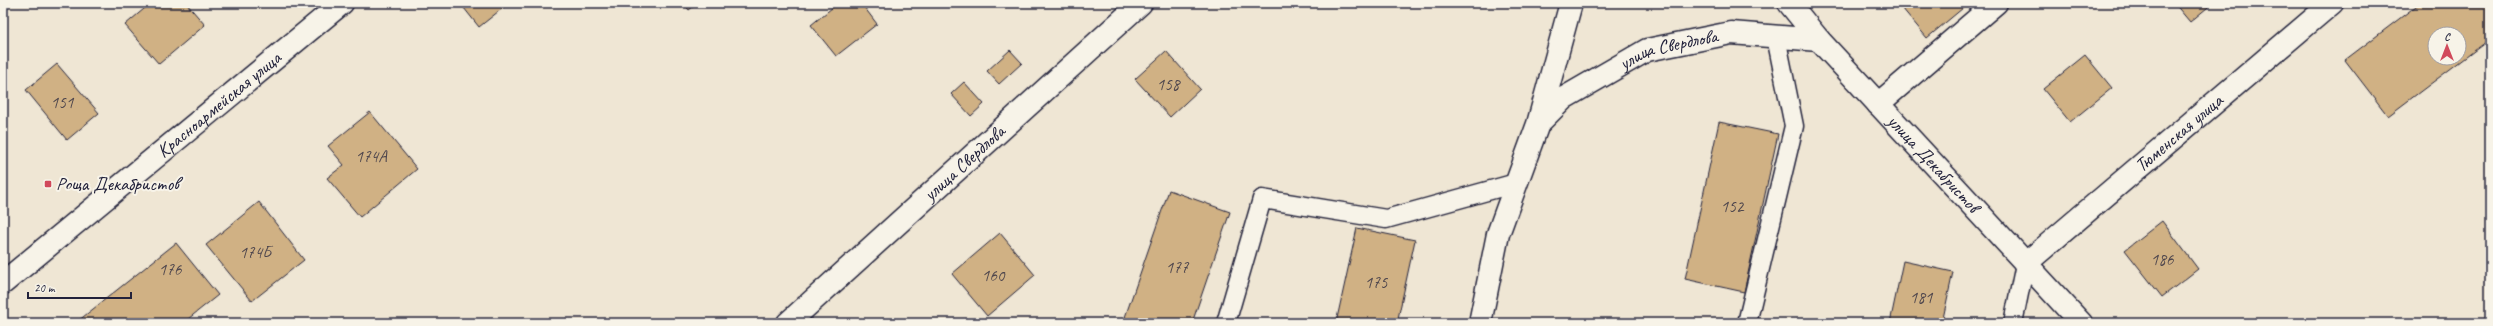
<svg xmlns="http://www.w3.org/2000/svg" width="2493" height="326" viewBox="0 0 2493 326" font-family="Caveat,sans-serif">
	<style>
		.building { fill: #d0b184; stroke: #22223b; fill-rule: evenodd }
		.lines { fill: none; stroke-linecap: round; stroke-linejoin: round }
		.lane-casing { stroke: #22223b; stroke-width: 21 }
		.street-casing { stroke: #22223b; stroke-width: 25 }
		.secondary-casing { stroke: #22223b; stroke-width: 25 }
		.lane { stroke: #f7f3e8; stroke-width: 18 }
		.street { stroke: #f7f3e8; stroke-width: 22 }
		.secondary { stroke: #f7f3e8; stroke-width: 22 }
		.poi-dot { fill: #d1495b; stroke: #f7f3e8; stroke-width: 1.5 }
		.labels { text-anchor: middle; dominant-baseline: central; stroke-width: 4; stroke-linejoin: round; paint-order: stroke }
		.number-label { font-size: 17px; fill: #4e464d }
		.street-label { font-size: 19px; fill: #22223b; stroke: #f7f3e8 }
		.poi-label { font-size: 19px; fill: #22223b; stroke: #f7f3e8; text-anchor: start }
	</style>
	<rect width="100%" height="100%" fill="#efe6d4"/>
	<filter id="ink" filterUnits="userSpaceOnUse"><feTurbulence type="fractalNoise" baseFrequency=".025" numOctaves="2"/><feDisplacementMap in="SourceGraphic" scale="8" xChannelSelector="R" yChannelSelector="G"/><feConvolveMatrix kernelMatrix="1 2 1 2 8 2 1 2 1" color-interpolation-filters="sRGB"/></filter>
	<g filter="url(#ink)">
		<path class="building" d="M 151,3 L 186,3 L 205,25 L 159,64 L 125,25 Z
			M 460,3 L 509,3 L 479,27 Z
			M 683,3 L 698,3 L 689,10 Z
			M 838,3 L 861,3 L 877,24 L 836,56 L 811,25 Z
			M 1907,3 L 1959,3 L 1963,8 L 1927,38 L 1902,8 Z
			M 2174,3 L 2213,3 L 2190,22 Z
			M 2420,3 L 2490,3 L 2490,39 L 2388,116 L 2345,60 ZM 2435,34 L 2459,34 L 2459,58 L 2435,58 Z
			M 1010,50 L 1022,63 L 999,84 L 987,71 Z
			M 1166,51 L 1200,89 L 1170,117 L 1135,79 Z
			M 2085,55 L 2112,88 L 2070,122 L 2043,89 Z
			M 57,64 L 99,113 L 67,140 L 26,90 Z
			M 964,82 L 984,104 L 971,116 L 951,94 Z
			M 370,112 L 417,169 L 360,217 L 327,178 L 344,165 L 328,146 Z
			M 1719,122 L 1778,134 L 1744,292 L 1685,279 Z
			M 1169,190 L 1230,212 L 1192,323 L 1123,323 Z
			M 259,202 L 304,260 L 252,301 L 206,245 Z
			M 2162,221 L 2198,269 L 2162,297 L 2125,250 Z
			M 1357,228 L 1415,240 L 1397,323 L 1336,323 Z
			M 1000,233 L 1035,275 L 987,316 L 952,274 Z
			M 176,243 L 218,295 L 183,323 L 79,323 L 78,321 Z
			M 1903,261 L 1953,272 L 1942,323 L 1890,323 Z"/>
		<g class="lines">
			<defs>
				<path id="lane" d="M 1226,323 L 1262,199 L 1386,219 L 1516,183
					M 1747,323 L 1794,126 L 1776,37
					M 2013,323 L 2025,264"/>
				<g id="street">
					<path id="s1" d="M 1789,3 L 1819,40 L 2081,323"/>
					<path d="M 1878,104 L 1996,3"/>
					<path id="s2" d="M 1539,123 L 1564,98 L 1647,50 L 1731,33 L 1819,40"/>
					<path id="s3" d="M 2025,264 L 2332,3"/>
					<path id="s4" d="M 788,323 L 1141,3"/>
					<path d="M 1480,323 L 1498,234 L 1538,124 L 1571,3"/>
				</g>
				<g id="secondary">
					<path id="s5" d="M 3,283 L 342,3"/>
				</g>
			</defs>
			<use href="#lane" class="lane-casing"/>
			<use href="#street" class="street-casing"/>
			<use href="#secondary" class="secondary-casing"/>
			<use href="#lane" class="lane"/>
			<use href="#street" class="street"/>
			<use href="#secondary" class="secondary"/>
		</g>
	</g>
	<rect class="poi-dot" x="44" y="180" width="8" height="8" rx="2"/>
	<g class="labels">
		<g class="number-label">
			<text x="1168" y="84">158</text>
			<text x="62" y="102">151</text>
			<text x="371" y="156">174А</text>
			<text x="1732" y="206">152</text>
			<text x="255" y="252">174Б</text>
			<text x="2162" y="259">186</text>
			<text x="1177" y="267">177</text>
			<text x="170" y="269">176</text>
			<text x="993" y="275">160</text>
			<text x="1376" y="282">175</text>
			<text x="1921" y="297">181</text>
		</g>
		<g class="street-label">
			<text stroke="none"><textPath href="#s2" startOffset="152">улица Свердлова</textPath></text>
			<text stroke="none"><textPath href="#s5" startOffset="280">Красноармейская улица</textPath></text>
			<text stroke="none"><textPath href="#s3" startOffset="202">Тюменская улица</textPath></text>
			<text stroke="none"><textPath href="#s4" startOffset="238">улица Свердлова</textPath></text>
			<text stroke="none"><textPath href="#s1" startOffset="216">улица Декабристов</textPath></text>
		</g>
		<g class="poi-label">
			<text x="56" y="184">Роща Декабристов</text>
		</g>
	</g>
	<rect width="2493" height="326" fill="none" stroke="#f7f3e8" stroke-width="16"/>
	<rect x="8" y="8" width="2477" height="310" fill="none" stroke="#22223b" stroke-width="1.5" filter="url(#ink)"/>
	<g transform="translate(2447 46)"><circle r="19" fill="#f7f3e8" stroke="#a29fa3"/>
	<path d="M0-3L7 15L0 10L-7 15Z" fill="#d1495b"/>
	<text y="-6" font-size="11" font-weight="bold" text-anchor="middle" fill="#22223b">С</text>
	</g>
	<path d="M28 292v6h103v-6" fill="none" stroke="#22223b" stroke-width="2"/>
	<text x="34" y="292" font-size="12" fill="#22223b" stroke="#f7f3e8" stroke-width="3" paint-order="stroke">20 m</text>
</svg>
